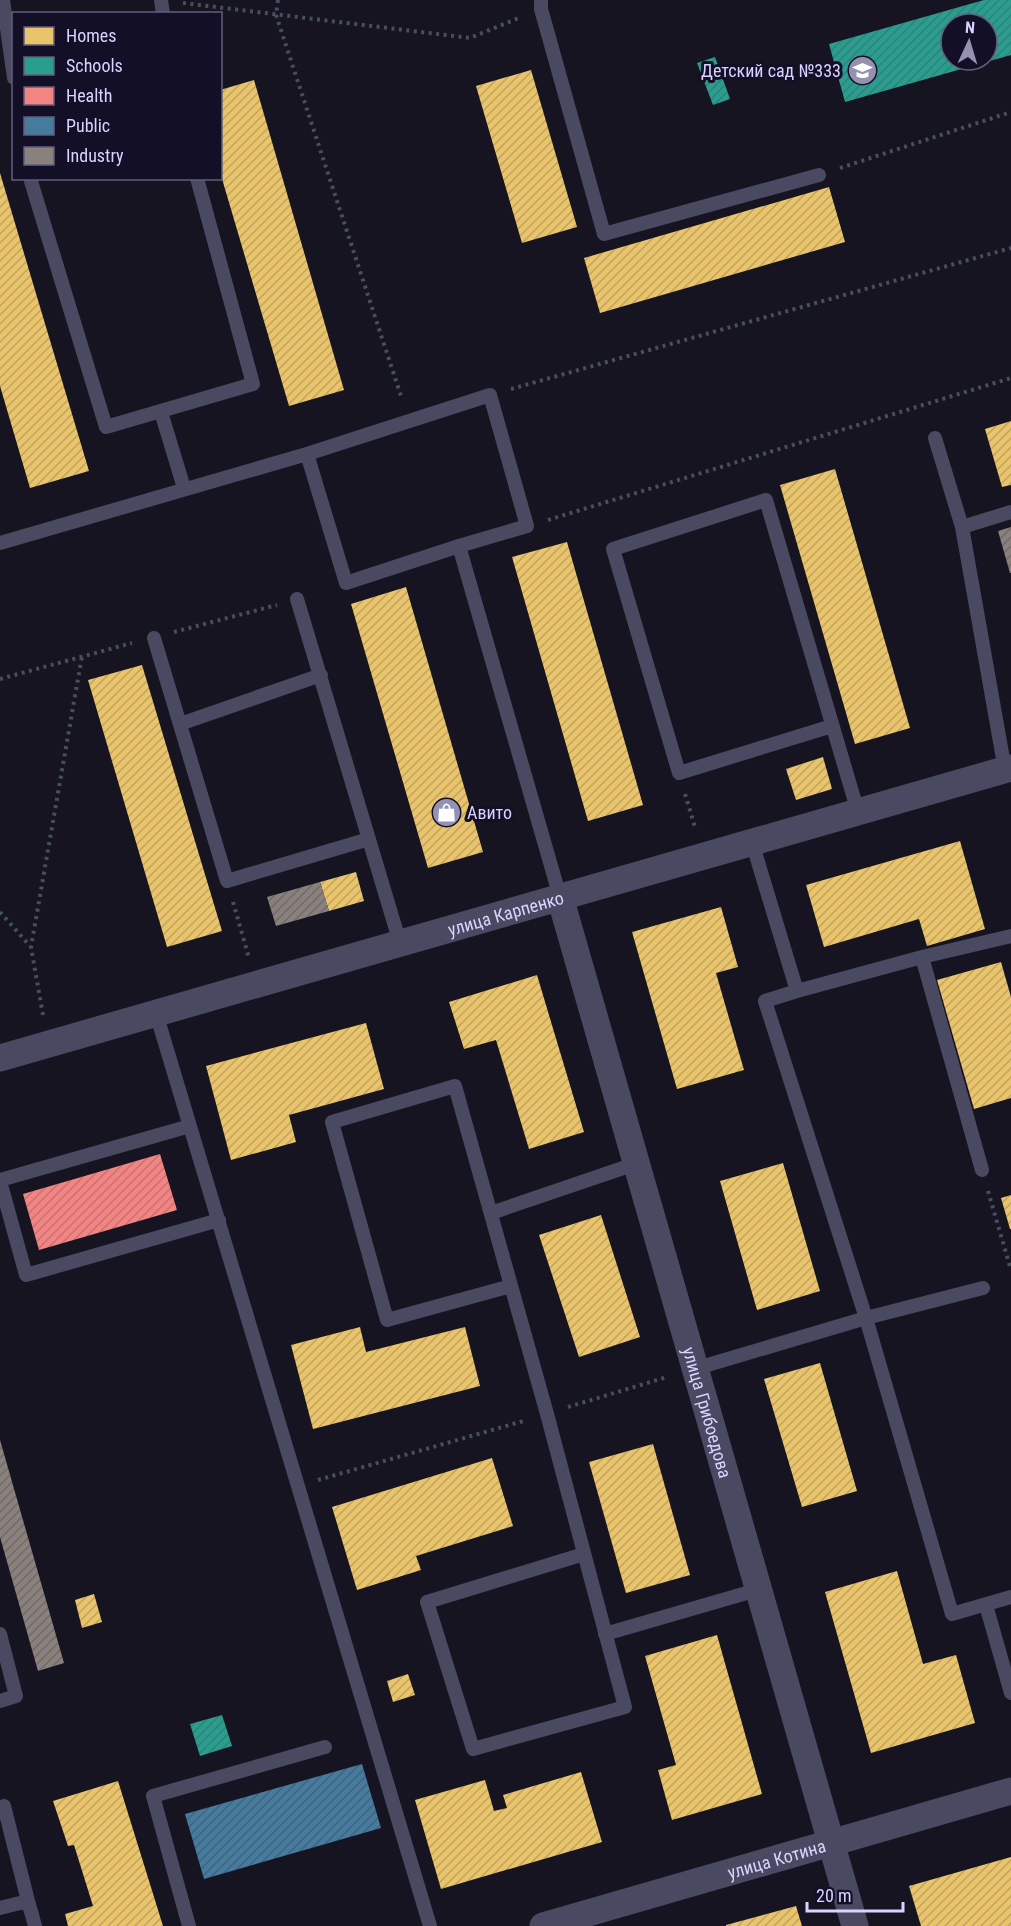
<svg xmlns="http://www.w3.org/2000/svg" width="1011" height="1926" viewBox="0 0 1011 1926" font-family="'Roboto Condensed',sans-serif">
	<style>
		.homes { fill: url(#homes-hatch) }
		.schools { fill: url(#schools-hatch); fill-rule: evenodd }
		.health { fill: url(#health-hatch) }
		.public { fill: url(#public-hatch) }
		.industry { fill: url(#industry-hatch) }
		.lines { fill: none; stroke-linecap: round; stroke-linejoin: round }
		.path { stroke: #44505f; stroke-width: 4; stroke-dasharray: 3 4.5; stroke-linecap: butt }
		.lane { stroke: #4a4962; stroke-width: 14 }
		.street { stroke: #4a4962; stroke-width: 27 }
		.labels { text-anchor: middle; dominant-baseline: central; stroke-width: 6; stroke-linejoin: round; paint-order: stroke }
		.poi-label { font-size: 18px; fill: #d9d4ff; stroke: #130f26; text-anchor: end }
		.street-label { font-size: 18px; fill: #d9d4ff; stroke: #130f26 }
	</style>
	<defs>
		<pattern id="homes-hatch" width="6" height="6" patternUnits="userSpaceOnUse" patternTransform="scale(1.5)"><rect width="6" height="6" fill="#e9c46a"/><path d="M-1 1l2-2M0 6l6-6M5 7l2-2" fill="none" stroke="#bfa362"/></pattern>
		<pattern id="schools-hatch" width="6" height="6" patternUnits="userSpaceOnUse" patternTransform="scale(1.5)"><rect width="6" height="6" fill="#2a9d8f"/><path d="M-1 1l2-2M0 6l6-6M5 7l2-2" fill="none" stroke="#31817b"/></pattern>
		<pattern id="health-hatch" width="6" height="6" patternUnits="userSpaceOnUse" patternTransform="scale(1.5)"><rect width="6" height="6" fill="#f28482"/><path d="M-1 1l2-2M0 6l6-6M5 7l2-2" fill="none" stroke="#c67374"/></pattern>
		<pattern id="public-hatch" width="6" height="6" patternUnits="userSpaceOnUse" patternTransform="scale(1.5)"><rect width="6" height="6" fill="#457b9d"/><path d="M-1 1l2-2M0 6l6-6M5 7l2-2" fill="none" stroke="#43637d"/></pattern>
		<pattern id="industry-hatch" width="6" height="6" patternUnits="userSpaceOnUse" patternTransform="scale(1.5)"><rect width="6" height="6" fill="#8a817c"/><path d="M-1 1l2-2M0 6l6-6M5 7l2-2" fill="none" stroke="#706a6b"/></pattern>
	</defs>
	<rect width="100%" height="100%" fill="#161421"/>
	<path class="homes" d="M 531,70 L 577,227 L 522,243 L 476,86 Z
		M 254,80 L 344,390 L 289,406 L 220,172 L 220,90 Z
		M 0,173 L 89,471 L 30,488 L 0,386 Z
		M 829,187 L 845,242 L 600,313 L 584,258 Z
		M 1011,421 L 1011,485 L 1002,487 L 985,429 Z
		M 835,469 L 910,728 L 855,744 L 780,485 Z
		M 567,542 L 643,805 L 588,821 L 512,557 Z
		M 406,587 L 483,852 L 428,868 L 351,604 Z
		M 142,665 L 222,931 L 167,947 L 88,680 Z
		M 823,757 L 832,789 L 796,800 L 786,769 Z
		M 960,841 L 985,929 L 927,946 L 919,919 L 824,947 L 806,885 Z
		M 356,872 L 364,901 L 329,911 L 320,882 Z
		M 721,907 L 738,967 L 716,973 L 744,1070 L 677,1089 L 632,932 Z
		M 1001,962 L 1011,997 L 1011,1098 L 974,1109 L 937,980 Z
		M 537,975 L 584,1132 L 529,1149 L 496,1040 L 464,1049 L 449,1002 Z
		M 366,1023 L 384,1089 L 289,1115 L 296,1142 L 231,1160 L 206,1066 Z
		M 783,1163 L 820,1291 L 757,1310 L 720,1181 Z
		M 1011,1195 L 1011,1229 L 1010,1229 L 1001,1198 Z
		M 601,1215 L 640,1337 L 579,1357 L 539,1235 Z
		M 360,1327 L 366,1352 L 465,1327 L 480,1386 L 313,1429 L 291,1345 Z
		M 820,1363 L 857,1491 L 802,1507 L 764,1379 Z
		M 653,1444 L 690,1575 L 626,1593 L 589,1462 Z
		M 492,1458 L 513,1526 L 416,1556 L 421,1570 L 357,1590 L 332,1507 Z
		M 897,1571 L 923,1664 L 956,1655 L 975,1723 L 871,1753 L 825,1592 Z
		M 94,1594 L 102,1622 L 82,1628 L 75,1600 Z
		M 717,1635 L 762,1794 L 672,1820 L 658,1770 L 676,1765 L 645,1656 Z
		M 408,1674 L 415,1695 L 393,1702 L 387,1681 Z
		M 581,1772 L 602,1842 L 441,1889 L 415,1800 L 485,1780 L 494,1811 L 507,1808 L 503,1795 Z
		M 118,1781 L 163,1926 L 68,1926 L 65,1914 L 93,1906 L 74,1845 L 68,1846 L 53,1801 Z
		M 1011,1857 L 1011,1926 L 921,1926 L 909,1886 Z
		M 796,1906 L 802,1926 L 726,1926 L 726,1925 Z"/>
	<path class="schools" d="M 984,0 L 1011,0 L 1011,55 L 845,102 L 829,44 ZM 951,24 L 987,24 L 987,60 L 951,60 Z
		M 715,57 L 730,99 L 713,105 L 697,63 Z
		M 222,1715 L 232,1746 L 200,1756 L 190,1724 Z"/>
	<path class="health" d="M 160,1154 L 177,1210 L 39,1250 L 23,1194 Z"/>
	<path class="public" d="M 362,1764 L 381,1828 L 204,1879 L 185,1814 Z"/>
	<path class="industry" d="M 1011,527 L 1011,573 L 1010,573 L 998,531 Z
		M 320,882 L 329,911 L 276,926 L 267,897 Z
		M 0,1440 L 64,1663 L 38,1671 L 0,1537 Z"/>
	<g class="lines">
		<path class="path" d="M 278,0 L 276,15 L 402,399
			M 183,3 L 470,38 L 521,17
			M 840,168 L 1011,112
			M 511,389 L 1011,248
			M 548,520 L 1011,378
			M 174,632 L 277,605
			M 0,679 L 132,643
			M 685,794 L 695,827
			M 233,902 L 249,958
			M 0,912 L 30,946
			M 43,1015 L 31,947 L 82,656
			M 988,1191 L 1011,1270
			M 568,1407 L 667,1377
			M 318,1480 L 527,1420"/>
		<path class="lane" d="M 3,0 L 14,78
			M 161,0 L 163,14
			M 541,0 L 541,9 L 604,234 L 819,175
			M 30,178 L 106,427 L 253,384 L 197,178
			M 161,412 L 184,488
			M 935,438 L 962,527 L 1005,770
			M 962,527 L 1011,512
			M 0,543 L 307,454 L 490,395 L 527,526 L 459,546 L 346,583 L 307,454
			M 459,546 L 560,897
			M 297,599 L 400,943
			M 154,638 L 227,881 L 369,839
			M 180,724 L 321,675
			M 832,726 L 679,773 L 613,549 L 766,500 L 858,812
			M 752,842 L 797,991 L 765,1001 L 866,1318 L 952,1614 L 1011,1597
			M 922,957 L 1011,936
			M 797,991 L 922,957 L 982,1170
			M 156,1013 L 430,1926
			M 0,1180 L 190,1126
			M 0,1181 L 26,1275 L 219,1220
			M 491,1213 L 635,1164
			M 511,1286 L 387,1320 L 332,1122 L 455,1086 L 547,1414 L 625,1707 L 473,1749 L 427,1602 L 584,1554
			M 694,1369 L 866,1318 L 983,1288
			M 986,1605 L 1011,1693
			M 0,1634 L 16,1696 L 0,1701
			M 605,1634 L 757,1590
			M 28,1901 L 35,1926
			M 0,1908 L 28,1901 L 4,1806
			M 189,1926 L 153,1796 L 325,1747"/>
		<g class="street">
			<path id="s1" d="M 560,897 L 855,1926"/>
			<path id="s2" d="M 0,1058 L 1011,768"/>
			<path id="s3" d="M 543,1926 L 1011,1791"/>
		</g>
	</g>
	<defs>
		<symbol id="school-disc" viewBox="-11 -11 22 22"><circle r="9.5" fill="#9591b1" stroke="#130f26"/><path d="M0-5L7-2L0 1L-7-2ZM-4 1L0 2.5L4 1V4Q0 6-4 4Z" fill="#fff"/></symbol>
		<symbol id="shop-disc" viewBox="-11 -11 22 22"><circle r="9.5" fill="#9591b1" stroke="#130f26"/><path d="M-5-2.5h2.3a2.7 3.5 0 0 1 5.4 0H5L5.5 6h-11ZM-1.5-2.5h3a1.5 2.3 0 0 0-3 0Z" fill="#fff"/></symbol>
	</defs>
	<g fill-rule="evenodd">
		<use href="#school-disc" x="846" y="54" width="33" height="33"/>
		<use href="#shop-disc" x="430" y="796" width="33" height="33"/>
	</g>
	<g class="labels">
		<g class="poi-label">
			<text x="841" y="70">Детский сад №333</text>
			<text x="467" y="812" text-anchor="start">Авито</text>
		</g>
		<g class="street-label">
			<text stroke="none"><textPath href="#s2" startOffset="526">улица Карпенко</textPath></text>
			<text stroke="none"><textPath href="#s1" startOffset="536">улица Грибоедова</textPath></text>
			<text stroke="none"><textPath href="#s3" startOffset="243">улица Котина</textPath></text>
		</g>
	</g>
	<rect x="12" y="12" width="210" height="168" fill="#130f26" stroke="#625e7d" stroke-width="1.5"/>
	<rect x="24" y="27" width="30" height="18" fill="#e9c46a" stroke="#625e7d" stroke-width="1.5"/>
	<text x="66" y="42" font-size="18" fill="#d9d4ff">Homes</text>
	<rect x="24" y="57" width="30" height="18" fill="#2a9d8f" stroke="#625e7d" stroke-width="1.5"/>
	<text x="66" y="72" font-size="18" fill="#d9d4ff">Schools</text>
	<rect x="24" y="87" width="30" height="18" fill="#f28482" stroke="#625e7d" stroke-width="1.5"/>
	<text x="66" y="102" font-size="18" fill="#d9d4ff">Health</text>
	<rect x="24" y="117" width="30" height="18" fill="#457b9d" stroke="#625e7d" stroke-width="1.5"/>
	<text x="66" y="132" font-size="18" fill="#d9d4ff">Public</text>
	<rect x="24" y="147" width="30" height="18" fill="#8a817c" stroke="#625e7d" stroke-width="1.5"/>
	<text x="66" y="162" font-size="18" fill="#d9d4ff">Industry</text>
	<g transform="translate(969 42) rotate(4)"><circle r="28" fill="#130f26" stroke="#625e7d" stroke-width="1.5"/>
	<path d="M0-4.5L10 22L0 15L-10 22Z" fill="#9591b1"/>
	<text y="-9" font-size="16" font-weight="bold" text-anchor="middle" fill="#d9d4ff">N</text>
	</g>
	<path d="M807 1902v9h96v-9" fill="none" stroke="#d9d4ff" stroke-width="3"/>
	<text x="816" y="1902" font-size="18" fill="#d9d4ff" stroke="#130f26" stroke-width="4.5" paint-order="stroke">20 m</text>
</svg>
